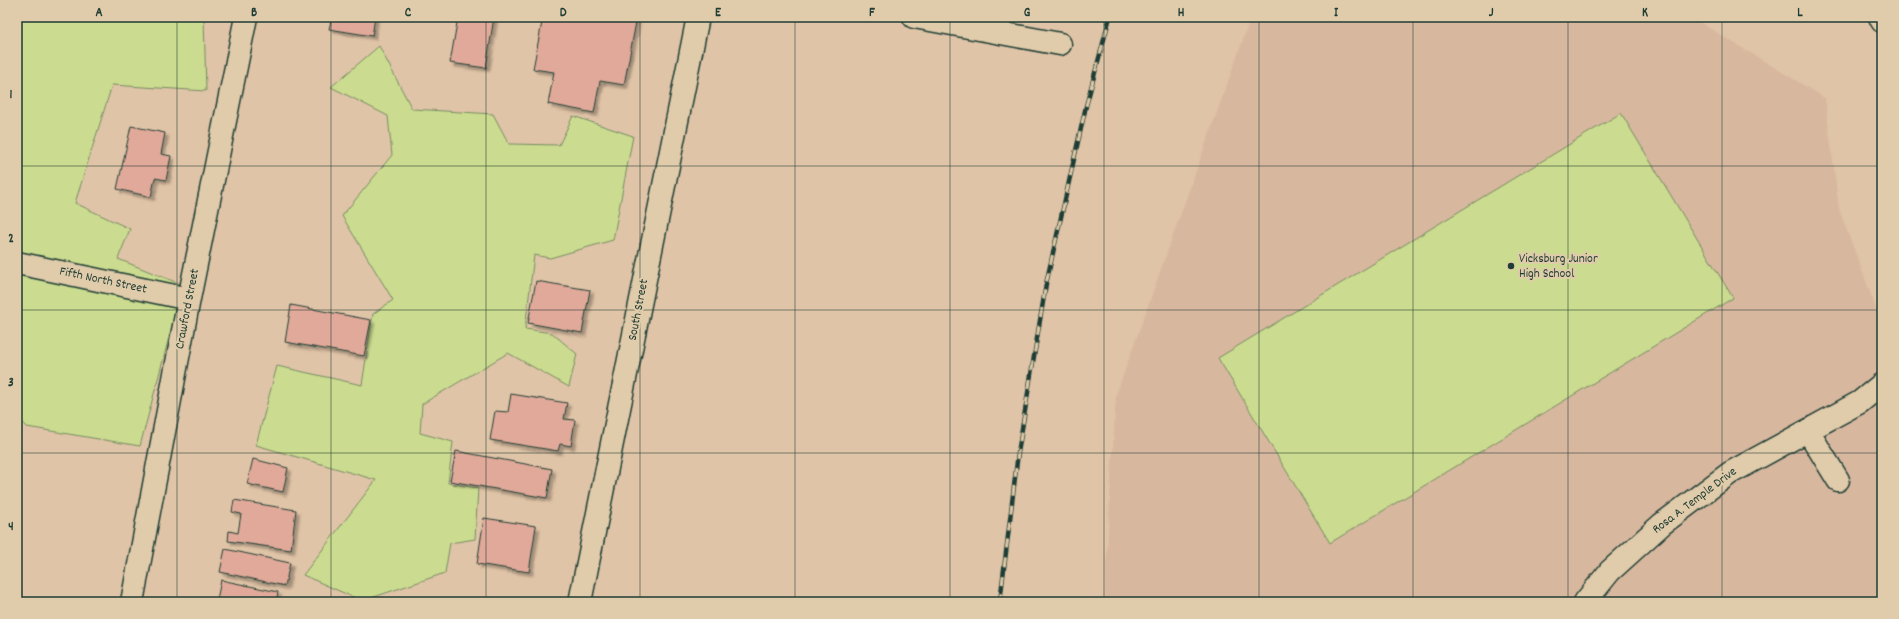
<svg xmlns="http://www.w3.org/2000/svg" width="1899" height="619" viewBox="0 0 1899 619" font-family="Dekko,sans-serif">
	<style>
		.built { fill: #d8b79f }
		.green { fill: #cbdb8f; stroke: #758c62 }
		.building { fill: #e1a999; stroke: #1f3d34; filter: url(#shadow) }
		.lines { fill: none; stroke-linecap: round; stroke-linejoin: round }
		.minor-casing { stroke: #1f3d34; stroke-width: 25 }
		.minor { stroke: #e0cbaa; stroke-width: 22 }
		.rail-casing { stroke: #1f3d34; stroke-width: 4.5 }
		.rail { stroke: #e0cbaa; stroke-width: 3; stroke-dasharray: 9; stroke-linecap: butt }
		.grid { fill: none; stroke: #1f3d34; stroke-width: 1; stroke-opacity: 0.55 }
		.poi-dot { fill: #1f3d34; stroke: #e0cbaa; stroke-width: 1.5 }
		.labels { text-anchor: middle; dominant-baseline: central; stroke-width: 4; stroke-linejoin: round; paint-order: stroke }
		.poi-label { font-size: 13px; fill: #1f3d34; stroke: #e0cbaa; text-anchor: start }
		.street-label { font-size: 13px; fill: #1f3d34; stroke: #e0cbaa }
		.neatline { fill: none; stroke: #1f3d34; stroke-width: 1.5 }
		.grid-label { font-size: 13px; text-anchor: middle; font-weight: bold; fill: #1f3d34 }
	</style>
	<defs>
		<filter id="shadow"><feDropShadow dx="3.5" dy="3.5" stdDeviation="1" flood-color="#0004"/></filter>
	</defs>
	<rect width="100%" height="100%" fill="#e0c4a7"/>
	<filter id="ink" filterUnits="userSpaceOnUse"><feTurbulence type="fractalNoise" baseFrequency=".025" numOctaves="2"/><feDisplacementMap in="SourceGraphic" scale="8" xChannelSelector="R" yChannelSelector="G"/><feConvolveMatrix kernelMatrix="1 2 1 2 8 2 1 2 1" color-interpolation-filters="sRGB"/></filter>
	<g filter="url(#ink)">
		<path class="built" d="M 1251,17 L 1691,17 L 1825,98 L 1839,209 L 1882,324 L 1882,602 L 1104,602 L 1116,395 Z"/>
		<path class="green" d="M 17,17 L 204,17 L 206,91 L 112,85 L 75,203 L 130,229 L 118,259 L 183,285 L 140,446 L 27,427 L 17,416 Z
			M 379,46 L 412,109 L 493,114 L 509,144 L 559,145 L 573,116 L 633,136 L 613,240 L 550,258 L 534,255 L 525,329 L 552,333 L 577,354 L 569,387 L 508,353 L 422,404 L 420,433 L 453,442 L 448,483 L 478,488 L 475,539 L 450,543 L 445,573 L 362,601 L 303,575 L 376,480 L 256,445 L 277,366 L 362,385 L 373,314 L 393,300 L 342,216 L 392,155 L 388,116 L 331,87 Z
			M 1621,113 L 1733,298 L 1330,543 L 1218,358 Z"/>
		<path class="building" d="M 332,17 L 375,17 L 372,36 L 329,29 Z
			M 458,17 L 494,17 L 486,68 L 450,63 Z
			M 543,17 L 637,17 L 624,85 L 600,81 L 594,113 L 548,104 L 554,72 L 533,69 Z
			M 131,126 L 165,133 L 161,154 L 171,156 L 166,180 L 155,178 L 151,197 L 117,189 Z
			M 536,281 L 590,290 L 582,333 L 528,323 Z
			M 291,305 L 371,320 L 364,356 L 285,342 Z
			M 511,394 L 567,403 L 564,419 L 575,420 L 571,446 L 560,444 L 558,451 L 490,440 L 495,411 L 508,412 Z
			M 456,451 L 552,469 L 547,498 L 450,481 Z
			M 253,459 L 288,468 L 283,492 L 247,484 Z
			M 234,500 L 296,510 L 291,550 L 228,541 L 229,531 L 238,533 L 241,514 L 232,512 Z
			M 484,518 L 536,526 L 529,572 L 477,564 Z
			M 225,549 L 290,563 L 285,586 L 220,572 Z
			M 221,580 L 278,592 L 276,602 L 226,602 L 217,600 Z"/>
		<g class="lines">
			<defs>
				<path id="minor" d="M 914,17 L 1060,44
					M 1880,17 L 1882,21
					M 17,263 L 189,299
					M 1808,431 L 1838,480
					M 132,602 L 189,299 L 246,17
					M 580,602 L 698,17
					M 1585,602 L 1610,571 L 1662,524 L 1730,473 L 1860,402 L 1882,384"/>
			</defs>
			<use href="#minor" class="minor-casing"/>
			<use href="#minor" class="minor"/>
			<defs>
				<path id="rail" d="M 1000,602 L 1018,453 L 1046,284 L 1086,106 L 1110,17"/>
			</defs>
			<use href="#rail" class="rail-casing"/>
			<use href="#rail" class="rail"/>
		</g>
	</g>
	<path class="grid" d="M 177,17 L 177,602M 331,17 L 331,602M 486,17 L 486,602M 640,17 L 640,602M 795,17 L 795,602M 950,17 L 950,602M 1104,17 L 1104,602M 1259,17 L 1259,602M 1413,17 L 1413,602M 1568,17 L 1568,602M 1722,17 L 1722,602M 17,166 L 1882,166M 17,310 L 1882,310M 17,453 L 1882,453"/>
	<circle class="poi-dot" cx="1511" cy="266" r="4"/>
	<g class="labels">
		<g class="poi-label">
			<text x="1519" y="259">Vicksburg Junior<tspan x="1519" dy="15">High School</tspan></text>
		</g>
		<g class="street-label">
			<text transform="translate(103 281) rotate(12)">Fifth North Street</text>
			<text transform="translate(188 309) rotate(-79)">Crawford Street</text>
			<text transform="translate(639 310) rotate(-79)">South Street</text>
			<text transform="translate(1695 501) rotate(-37)">Rosa A. Temple Drive</text>
		</g>
	</g>
	<rect width="1899" height="619" fill="none" stroke="#e0cbaa" stroke-width="44"/>
	<rect x="22" y="22" width="1855" height="575" class="neatline"/>
	<g class="grid-label">
		<text x="99" y="16">A</text>
		<text x="254" y="16">B</text>
		<text x="408" y="16">C</text>
		<text x="563" y="16">D</text>
		<text x="718" y="16">E</text>
		<text x="872" y="16">F</text>
		<text x="1027" y="16">G</text>
		<text x="1181" y="16">H</text>
		<text x="1336" y="16">I</text>
		<text x="1491" y="16">J</text>
		<text x="1645" y="16">K</text>
		<text x="1800" y="16">L</text>
		<text x="11" y="98">1</text>
		<text x="11" y="242">2</text>
		<text x="11" y="386">3</text>
		<text x="11" y="530">4</text>
	</g>
</svg>
